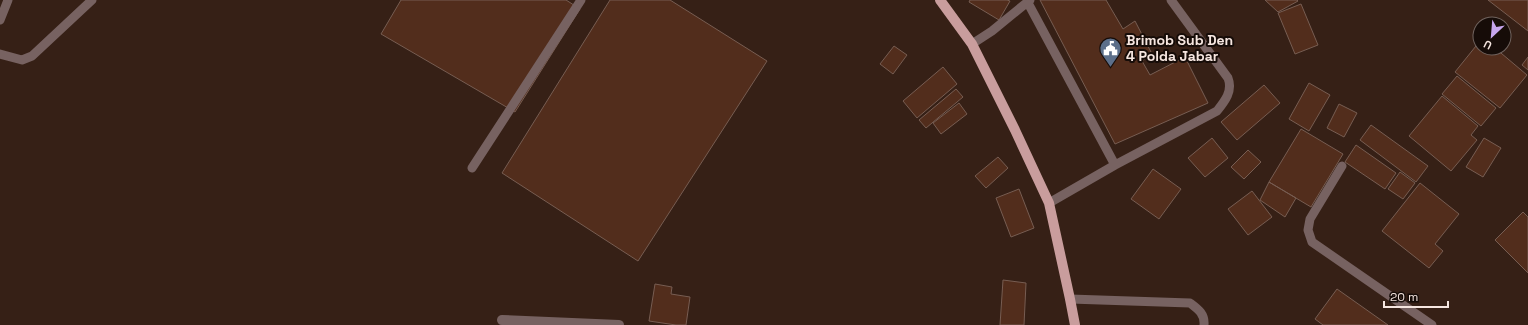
<svg xmlns="http://www.w3.org/2000/svg" width="1528" height="325" viewBox="0 0 1528 325" font-family="'Space Grotesk',sans-serif">
	<style>
		.building { fill: #522d1c; stroke: #775d52 }
		.lines { fill: none; stroke-linecap: round; stroke-linejoin: round }
		.service { stroke: #776261; stroke-width: 9 }
		.minor { stroke: #776261; stroke-width: 10 }
		.primary { stroke: #c99d9d; stroke-width: 10 }
		.labels { text-anchor: middle; dominant-baseline: central; stroke-width: 4; stroke-linejoin: round; paint-order: stroke }
		.poi-label { font-size: 14px; font-weight: bold; fill: #f6e6e0; stroke: #160c08; text-anchor: start }
	</style>
	<rect width="100%" height="100%" fill="#362016"/>
	<path class="building" d="M 401,0 L 566,0 L 580,9 L 515,112 L 381,34 Z
		M 610,0 L 670,0 L 767,61 L 638,261 L 502,173 Z
		M 970,0 L 1007,0 L 1010,1 L 999,20 L 969,2 Z
		M 1040,0 L 1106,0 L 1123,29 L 1135,21 L 1152,54 L 1142,61 L 1150,75 L 1185,57 L 1208,103 L 1115,144 Z
		M 1265,0 L 1297,0 L 1298,1 L 1278,12 Z
		M 1488,0 L 1528,0 L 1528,31 Z
		M 1301,4 L 1318,45 L 1295,54 L 1278,13 Z
		M 1480,41 L 1480,48 L 1495,48 L 1527,75 L 1500,108 L 1455,72 Z
		M 894,46 L 907,55 L 893,74 L 880,64 Z
		M 1528,57 L 1528,70 L 1522,65 Z
		M 943,67 L 957,84 L 917,118 L 903,101 Z
		M 1457,76 L 1496,108 L 1481,126 L 1442,94 Z
		M 1309,83 L 1330,95 L 1309,131 L 1289,119 Z
		M 1264,85 L 1280,103 L 1237,140 L 1221,122 Z
		M 956,89 L 963,97 L 926,128 L 919,120 Z
		M 1442,96 L 1478,126 L 1471,135 L 1477,140 L 1451,171 L 1409,136 Z
		M 959,103 L 967,114 L 941,134 L 933,123 Z
		M 1339,104 L 1357,113 L 1344,137 L 1327,128 Z
		M 1371,125 L 1428,166 L 1416,182 L 1360,140 Z
		M 1301,129 L 1343,154 L 1311,207 L 1269,182 Z
		M 1212,138 L 1228,158 L 1205,177 L 1188,158 Z
		M 1484,138 L 1501,148 L 1483,177 L 1466,167 Z
		M 1356,145 L 1396,173 L 1385,189 L 1345,162 Z
		M 1248,150 L 1261,162 L 1244,179 L 1231,167 Z
		M 998,157 L 1008,168 L 986,188 L 975,176 Z
		M 1153,169 L 1181,189 L 1159,219 L 1131,199 Z
		M 1400,172 L 1415,183 L 1403,199 L 1388,189 Z
		M 1269,182 L 1296,198 L 1285,217 L 1260,200 Z
		M 1420,183 L 1459,214 L 1435,244 L 1443,251 L 1429,268 L 1382,231 Z
		M 1019,189 L 1034,228 L 1011,237 L 996,198 Z
		M 1252,191 L 1272,217 L 1248,235 L 1228,209 Z
		M 1523,212 L 1528,217 L 1528,273 L 1495,240 Z
		M 1003,280 L 1026,283 L 1024,325 L 1000,325 Z
		M 655,284 L 672,287 L 671,294 L 690,297 L 686,325 L 676,325 L 649,321 Z
		M 1337,289 L 1388,325 L 1323,325 L 1315,319 Z"/>
	<g class="lines">
		<path class="service" d="M 1028,3 L 1115,165
			M 0,20 L 8,0
			M 972,44 L 992,31 L 1030,0
			M 0,54 L 22,60 L 32,56 L 92,0
			M 1342,166 L 1310,219 L 1308,230 L 1312,242 L 1432,325
			M 472,168 L 581,0
			M 1049,203 L 1115,165 L 1217,111 C 1225,101 1233,91 1228,78 L 1171,0
			M 1070,299 L 1190,303 C 1198,309 1205,314 1204,325"/>
		<path class="minor" d="M 502,320 L 619,325"/>
		<path class="primary" d="M 940,0 L 972,44 L 1015,130 L 1049,203 L 1070,299 L 1075,325"/>
	</g>
	<defs>
		<symbol id="civic-pin" viewBox="-11 -11 22 30"><path d="M0 17L-7.5 6A9.5 9.5 0 1 1 7.5 6Z" fill="#5c6f8a" stroke="#160c08"/><path d="M-.6-6.5H3V-4.5H.6V-3L4-1V1h2V6H-6V1h2V-1L-.6-3ZM-1.2 2.5V6h2.4V2.5Z" fill="#fff"/></symbol>
	</defs>
	<g fill-rule="evenodd">
		<use href="#civic-pin" x="1098" y="36" width="25" height="34"/>
	</g>
	<g class="labels">
		<g class="poi-label">
			<text x="1126" y="40">Brimob Sub Den<tspan x="1126" dy="16">4 Polda Jabar</tspan></text>
		</g>
	</g>
	<g transform="translate(1492 36) rotate(206)"><circle r="19" fill="#160c08" stroke="#70635e"/>
	<path d="M0-3L7 15L0 10L-7 15Z" fill="#c7a6ef"/>
	<text y="-6" font-size="11" font-weight="bold" text-anchor="middle" fill="#f6e6e0">U</text>
	</g>
	<path d="M1384 301v6h64v-6" fill="none" stroke="#f6e6e0" stroke-width="2"/>
	<text x="1390" y="301" font-size="12" fill="#f6e6e0" stroke="#160c08" stroke-width="3" paint-order="stroke">20 m</text>
</svg>
